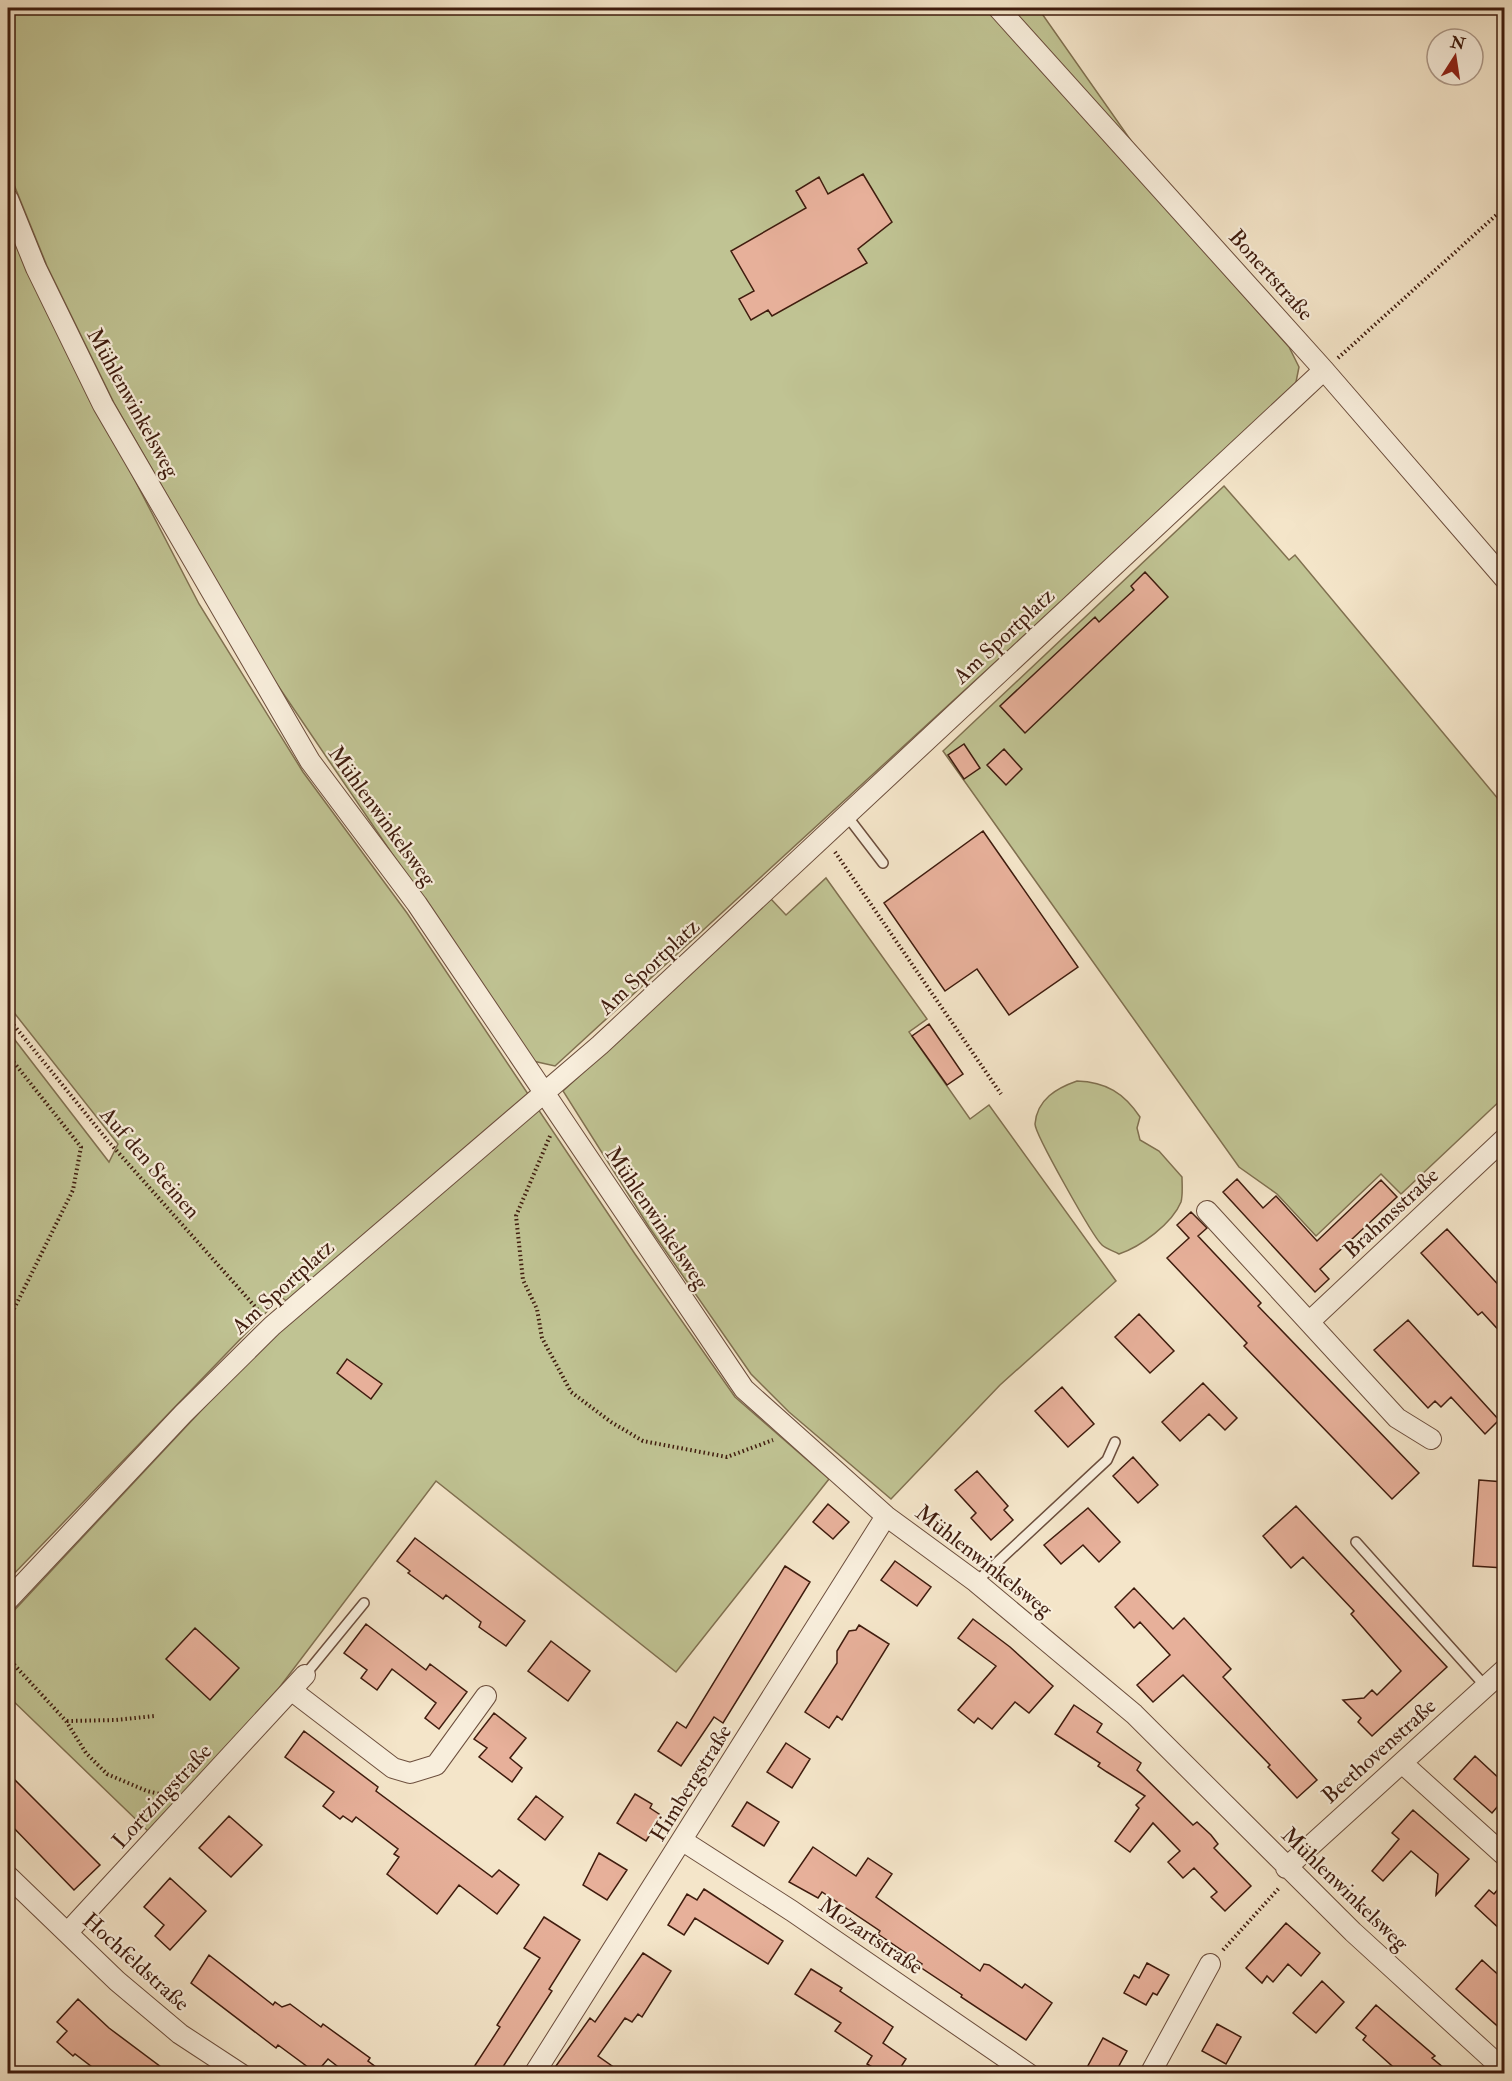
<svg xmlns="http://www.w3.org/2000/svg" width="1512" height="2081" viewBox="0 0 1512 2081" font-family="'IM FELL Double Pica',serif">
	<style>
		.green { fill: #c0c393; stroke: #807050; stroke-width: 1.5 }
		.building { fill: #e7b09a; stroke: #3f1c0e; stroke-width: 1.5 }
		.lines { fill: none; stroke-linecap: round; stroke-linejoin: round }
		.service-casing { stroke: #6c4e3d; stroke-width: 12 }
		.minor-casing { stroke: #6c4e3d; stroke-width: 22 }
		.path { stroke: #3f1c0e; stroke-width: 4; stroke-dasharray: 1.5 3; stroke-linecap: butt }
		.service { stroke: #f8eedc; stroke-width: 9 }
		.minor { stroke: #f8eedc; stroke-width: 20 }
		.labels { text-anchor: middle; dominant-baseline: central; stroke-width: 4.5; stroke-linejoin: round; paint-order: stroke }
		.street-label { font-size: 22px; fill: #3f1c0e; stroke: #f8eedc }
	</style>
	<rect width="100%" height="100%" fill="#f4e5c9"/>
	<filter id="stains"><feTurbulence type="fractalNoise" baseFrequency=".00333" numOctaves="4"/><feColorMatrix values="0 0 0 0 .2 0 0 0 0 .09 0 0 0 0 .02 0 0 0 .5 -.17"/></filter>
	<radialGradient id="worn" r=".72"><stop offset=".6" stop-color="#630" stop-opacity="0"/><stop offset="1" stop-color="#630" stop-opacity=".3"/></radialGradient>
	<path class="green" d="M 8,8 L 1038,8 L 1226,276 L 1289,347 L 1299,367 L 1295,387 L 555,1066 L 533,1061 L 268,671 L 114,403 L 47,266 L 8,170 Z
		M 8,216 L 41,299 L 199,604 L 303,772 L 407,913 L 635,1254 L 735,1397 L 829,1479 L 676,1672 L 436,1481 L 279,1688 L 149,1832 L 8,1696 L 8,1617 L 269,1338 L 300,1311 L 281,1297 L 8,1580 L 8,1031 L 109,1162 L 118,1144 L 8,1005 Z
		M 1224,486 L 1289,560 L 1295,555 L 1504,806 L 1504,1097 L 1401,1194 L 1381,1174 L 1316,1236 L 1277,1194 L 1239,1167 L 943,751 Z
		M 826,878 L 927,1019 L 909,1032 L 970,1119 L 989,1105 L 1116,1281 L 1000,1385 L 891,1499 L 789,1412 L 751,1374 L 649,1227 L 563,1091 L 771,899 L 786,915 Z
		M 1077,1081 C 1106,1082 1124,1093 1140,1117 L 1137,1128 L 1140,1140 L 1159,1151 L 1182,1177 C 1182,1184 1183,1195 1181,1202 C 1172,1224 1140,1247 1119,1254 C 1114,1251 1106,1249 1102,1245 C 1093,1237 1035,1134 1035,1124 C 1037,1099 1057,1088 1077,1081 Z"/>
	<path class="building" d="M 863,174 L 892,222 L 858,249 L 867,263 L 772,316 L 768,310 L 751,320 L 739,299 L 754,291 L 731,251 L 806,208 L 796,191 L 819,177 L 828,194 Z
		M 1145,572 L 1168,597 L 1025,733 L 1000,706 L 1095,617 L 1099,622 L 1134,590 L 1131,586 Z
		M 964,744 L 980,768 L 964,779 L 948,755 Z
		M 1004,749 L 1022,769 L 1006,785 L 987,765 Z
		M 983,831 L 1078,967 L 1009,1015 L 977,969 L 945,991 L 884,903 Z
		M 929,1024 L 963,1074 L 947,1085 L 912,1036 Z
		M 1237,1179 L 1263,1208 L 1276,1196 L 1317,1241 L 1381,1180 L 1397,1197 L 1320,1269 L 1329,1279 L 1315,1292 L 1223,1192 Z
		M 1191,1212 L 1207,1228 L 1198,1236 L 1261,1303 L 1258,1306 L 1419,1473 L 1392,1499 L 1244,1346 L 1247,1343 L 1167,1258 L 1189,1238 L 1177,1225 Z
		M 1447,1229 L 1504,1291 L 1504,1336 L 1482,1312 L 1478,1315 L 1421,1253 Z
		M 1139,1314 L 1174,1351 L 1150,1373 L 1115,1337 Z
		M 1408,1320 L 1499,1420 L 1485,1434 L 1451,1397 L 1441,1407 L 1435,1401 L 1428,1408 L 1374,1350 Z
		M 347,1359 L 382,1384 L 371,1399 L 337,1373 Z
		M 1203,1383 L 1237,1418 L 1225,1430 L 1209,1414 L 1180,1441 L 1162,1422 Z
		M 1062,1387 L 1094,1424 L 1068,1447 L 1035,1411 Z
		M 1133,1457 L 1158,1485 L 1138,1503 L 1113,1476 Z
		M 977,1471 L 1008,1506 L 1004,1510 L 1013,1520 L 991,1540 L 971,1518 L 976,1513 L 955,1490 Z
		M 1479,1480 L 1504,1482 L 1504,1568 L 1473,1566 Z
		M 828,1504 L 849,1522 L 833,1539 L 813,1522 Z
		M 1296,1506 L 1447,1667 L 1372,1736 L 1358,1722 L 1361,1718 L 1343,1700 L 1364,1698 L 1372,1690 L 1377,1695 L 1401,1671 L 1351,1614 L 1354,1611 L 1303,1557 L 1291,1568 L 1263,1536 Z
		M 1088,1508 L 1120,1542 L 1099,1562 L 1083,1545 L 1061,1564 L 1044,1545 Z
		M 415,1538 L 525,1621 L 506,1646 L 479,1627 L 481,1622 L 446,1595 L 443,1599 L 408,1573 L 410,1571 L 397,1561 Z
		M 895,1561 L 931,1587 L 917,1606 L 881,1580 Z
		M 785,1566 L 810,1582 L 723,1723 L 714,1717 L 681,1766 L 658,1751 L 677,1722 L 686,1728 Z
		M 1134,1588 L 1173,1629 L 1184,1618 L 1231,1669 L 1223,1677 L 1317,1780 L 1297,1798 L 1268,1767 L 1270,1765 L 1183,1675 L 1153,1702 L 1137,1685 L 1170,1655 L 1140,1622 L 1134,1628 L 1115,1607 Z
		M 973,1619 L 1010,1647 L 1053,1686 L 1029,1713 L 1015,1702 L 992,1729 L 978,1718 L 974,1723 L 958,1710 L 996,1666 L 958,1638 Z
		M 366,1624 L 426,1670 L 430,1664 L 467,1692 L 439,1729 L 425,1718 L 436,1703 L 392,1669 L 377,1690 L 361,1678 L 367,1670 L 344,1653 Z
		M 859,1625 L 889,1644 L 842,1720 L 837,1716 L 829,1728 L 805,1712 L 837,1663 L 837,1651 L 849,1631 L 856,1630 Z
		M 195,1628 L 239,1668 L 210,1700 L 166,1659 Z
		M 551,1641 L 590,1671 L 568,1701 L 528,1671 Z
		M 1074,1705 L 1102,1724 L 1097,1732 L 1141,1763 L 1137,1770 L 1193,1825 L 1197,1822 L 1211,1835 L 1218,1844 L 1214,1848 L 1251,1886 L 1225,1911 L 1211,1897 L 1217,1892 L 1194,1868 L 1183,1878 L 1168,1862 L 1180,1851 L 1153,1823 L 1130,1852 L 1115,1841 L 1139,1808 L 1136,1805 L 1145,1796 L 1107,1772 L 1098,1766 L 1100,1763 L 1055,1734 Z
		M 494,1713 L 526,1738 L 510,1758 L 522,1768 L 512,1782 L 479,1757 L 487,1748 L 474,1739 Z
		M 304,1731 L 378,1787 L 376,1791 L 492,1877 L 499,1870 L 519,1885 L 497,1914 L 459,1885 L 437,1914 L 387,1874 L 399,1857 L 394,1854 L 398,1849 L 356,1817 L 352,1822 L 343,1816 L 340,1819 L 323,1806 L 334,1792 L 285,1757 Z
		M 786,1743 L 810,1759 L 792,1788 L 767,1772 Z
		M 1475,1756 L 1504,1783 L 1504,1799 L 1492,1813 L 1454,1779 Z
		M 8,1773 L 100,1865 L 74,1890 L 8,1822 Z
		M 635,1794 L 652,1804 L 650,1808 L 662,1816 L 646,1841 L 617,1823 Z
		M 536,1796 L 563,1817 L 545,1840 L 518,1819 Z
		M 747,1802 L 779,1822 L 764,1846 L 732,1826 Z
		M 1413,1810 L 1469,1859 L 1436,1895 L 1438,1874 L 1411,1851 L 1383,1881 L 1372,1871 L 1399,1839 L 1392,1833 Z
		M 229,1816 L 262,1845 L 231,1877 L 199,1848 Z
		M 813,1847 L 856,1876 L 868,1858 L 892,1874 L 876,1897 L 980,1971 L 984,1964 L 989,1965 L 1022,1988 L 1025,1984 L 1052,2003 L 1026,2040 L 961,1997 L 962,1995 L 920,1967 L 922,1964 L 878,1934 L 880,1931 L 822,1892 L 818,1898 L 789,1882 Z
		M 599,1853 L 627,1870 L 607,1900 L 583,1885 Z
		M 170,1878 L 206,1911 L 170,1950 L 155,1936 L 164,1925 L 144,1907 Z
		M 1504,1882 L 1504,1933 L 1475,1906 L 1489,1890 L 1494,1894 Z
		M 704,1889 L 783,1941 L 768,1964 L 695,1918 L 684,1935 L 668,1925 L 687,1894 L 697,1900 Z
		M 544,1917 L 580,1940 L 549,1989 L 552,1991 L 499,2073 L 470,2073 L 500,2027 L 497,2025 L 540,1958 L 524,1948 Z
		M 1286,1923 L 1320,1953 L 1301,1976 L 1288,1964 L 1273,1982 L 1267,1976 L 1262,1983 L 1246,1968 Z
		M 643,1953 L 671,1971 L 642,2017 L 638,2014 L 632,2022 L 625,2018 L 598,2056 L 622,2073 L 551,2073 L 590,2018 L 595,2022 Z
		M 209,1955 L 273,2005 L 275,2002 L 282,2007 L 290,2004 L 321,2027 L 323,2024 L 370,2058 L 368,2061 L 384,2073 L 346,2073 L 328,2059 L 316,2073 L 278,2045 L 276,2048 L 191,1983 Z
		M 1482,1960 L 1504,1980 L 1504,2032 L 1456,1989 Z
		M 1147,1963 L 1169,1975 L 1157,1995 L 1153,1993 L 1146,2005 L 1124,1993 L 1134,1975 L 1139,1978 Z
		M 811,1969 L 842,1988 L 840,1991 L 893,2027 L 883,2043 L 906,2059 L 897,2073 L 882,2073 L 867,2064 L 872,2056 L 835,2031 L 841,2023 L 795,1994 Z
		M 1322,1981 L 1344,2002 L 1316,2033 L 1293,2013 Z
		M 78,1999 L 109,2028 L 169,2073 L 100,2073 L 75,2054 L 73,2056 L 57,2042 L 67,2031 L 57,2022 Z
		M 1376,2005 L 1435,2056 L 1432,2058 L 1450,2073 L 1400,2073 L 1363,2040 L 1366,2036 L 1356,2028 Z
		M 1217,2024 L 1241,2037 L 1226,2064 L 1202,2051 Z
		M 1103,2038 L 1127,2051 L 1115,2073 L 1084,2073 Z"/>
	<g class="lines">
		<defs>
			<path id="service" d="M 847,816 L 883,863
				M 1356,1542 L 1486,1687
				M 976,1582 L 1107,1460 L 1115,1442
				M 305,1675 L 364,1603"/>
			<path id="minor" d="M 998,8 L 1324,370 L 1504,578
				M 8,199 L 36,268 L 103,405 L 310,761 L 417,904 L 744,1389 L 886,1516 L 976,1582 L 1134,1714 L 1353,1932 L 1504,2070
				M 1207,1211 L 1397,1418 L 1431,1439
				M 1309,1322 L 1504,1139
				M 8,1600 L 183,1414 L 272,1326 L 600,1045 L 1324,370
				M 291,1690 L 393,1768 L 410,1773 L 436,1765 L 486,1696
				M 1402,1763 L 1504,1855
				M 683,1841 L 792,1911 L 1029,2074
				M 1286,1868 L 1504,1670
				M 8,1876 L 117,1981 L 180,2034 L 241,2074
				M 67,1933 L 305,1675
				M 534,2074 L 886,1516
				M 1150,2074 L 1210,1964"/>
		</defs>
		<use href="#service" class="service-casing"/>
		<use href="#minor" class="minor-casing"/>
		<path class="path" d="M 1338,358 L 1504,208
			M 835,852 L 1001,1094
			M 8,1018 L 108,1141 L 259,1311
			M 8,1055 L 81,1147 L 73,1190 L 8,1321
			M 550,1136 L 516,1216 L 523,1280 L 537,1309 L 542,1338 L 571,1392 L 611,1422 L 643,1441 L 727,1457 L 773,1440
			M 8,1658 L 66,1721 L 86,1753 L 107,1774 L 147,1791 L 168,1796
			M 67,1721 L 116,1720 L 154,1716
			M 1223,1950 L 1280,1887"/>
		<use href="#service" class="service"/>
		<use href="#minor" class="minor"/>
	</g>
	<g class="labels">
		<g class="street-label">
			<text transform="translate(1271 275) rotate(48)">Bonertstraße</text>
			<text transform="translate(133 403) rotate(61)">Mühlenwinkelsweg</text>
			<text transform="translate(1004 636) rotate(-43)">Am Sportplatz</text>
			<text transform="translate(382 816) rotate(54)">Mühlenwinkelsweg</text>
			<text transform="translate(649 967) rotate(-43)">Am Sportplatz</text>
			<text transform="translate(150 1163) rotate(49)">Auf den Steinen</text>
			<text transform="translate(1391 1213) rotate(-43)">Brahmsstraße</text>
			<text transform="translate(657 1218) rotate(56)">Mühlenwinkelsweg</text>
			<text transform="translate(283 1287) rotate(-42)">Am Sportplatz</text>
			<text transform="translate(984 1561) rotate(38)">Mühlenwinkelsweg</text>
			<text transform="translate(1379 1751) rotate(-42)">Beethovenstraße</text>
			<text transform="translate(691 1783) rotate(-58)">Himbergstraße</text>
			<text transform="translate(162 1796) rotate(-47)">Lortzingstraße</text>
			<text transform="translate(1345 1889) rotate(44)">Mühlenwinkelsweg</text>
			<text transform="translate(871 1936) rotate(34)">Mozartstraße</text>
			<text transform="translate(136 1962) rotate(42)">Hochfeldstraße</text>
		</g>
	</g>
	<rect width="1512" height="2081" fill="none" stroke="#f4e5c9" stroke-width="30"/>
	<rect x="9" y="9" width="1494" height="2063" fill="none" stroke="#3f1c0e" stroke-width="3"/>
	<rect x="15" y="15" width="1482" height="2051" fill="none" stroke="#3f1c0e" stroke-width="1.5"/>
	<g transform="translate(1455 57) rotate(12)"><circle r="28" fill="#f8eedc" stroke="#ae9a8a" stroke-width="1.5"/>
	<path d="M0-4.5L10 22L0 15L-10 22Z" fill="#8f2418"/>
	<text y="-9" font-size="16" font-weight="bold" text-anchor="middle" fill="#3f1c0e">N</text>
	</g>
	<rect width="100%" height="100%" filter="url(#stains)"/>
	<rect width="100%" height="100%" fill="url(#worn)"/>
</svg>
